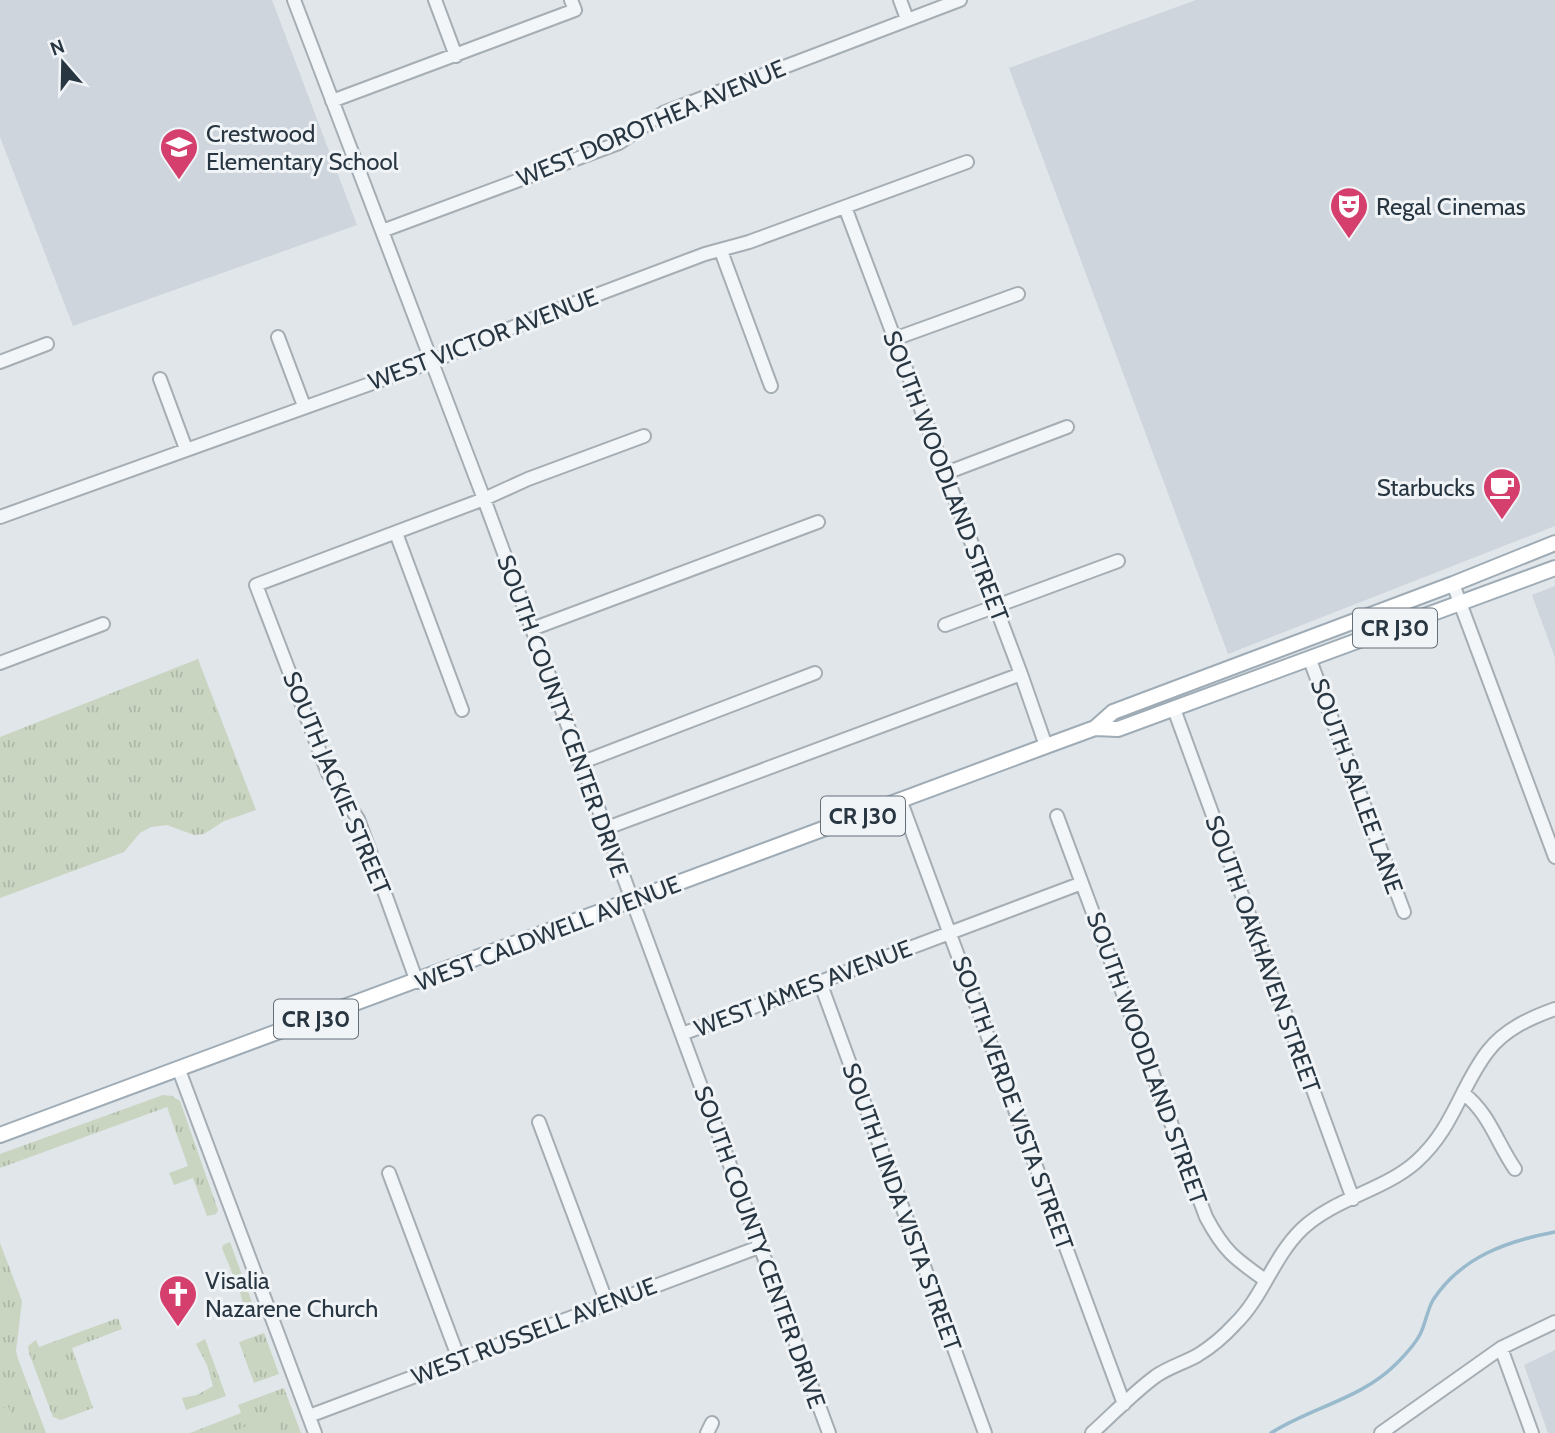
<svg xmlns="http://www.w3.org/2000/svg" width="1555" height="1433" viewBox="0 0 1555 1433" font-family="Cabin,sans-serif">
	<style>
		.built { fill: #ced5dc }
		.grass { fill: url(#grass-tufts) }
		.green { fill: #c9d4c1 }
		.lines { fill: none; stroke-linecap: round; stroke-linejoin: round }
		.stream { stroke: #99bacc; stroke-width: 3.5 }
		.minor-casing { stroke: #a5aeb4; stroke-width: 16 }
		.major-casing { stroke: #9facb6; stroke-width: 18 }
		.minor { stroke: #f3f6f8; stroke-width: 12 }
		.major { stroke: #fff; stroke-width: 14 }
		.labels { text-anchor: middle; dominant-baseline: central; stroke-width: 6; stroke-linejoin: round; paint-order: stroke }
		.shield { fill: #f0f4f7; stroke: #646f78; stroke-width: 2 }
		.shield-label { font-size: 23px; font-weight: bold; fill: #283642 }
		.street-label { font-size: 24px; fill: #283642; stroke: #f0f4f7 }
		.poi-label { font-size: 24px; fill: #283642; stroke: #f0f4f7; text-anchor: start }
	</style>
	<defs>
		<pattern id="grass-tufts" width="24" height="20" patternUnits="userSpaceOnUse" patternTransform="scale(1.75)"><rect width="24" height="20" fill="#c9d4c1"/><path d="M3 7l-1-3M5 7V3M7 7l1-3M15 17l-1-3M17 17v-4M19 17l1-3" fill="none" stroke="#adb7a7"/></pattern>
	</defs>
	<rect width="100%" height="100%" fill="#e0e6ea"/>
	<path class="built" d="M 0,0 L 272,0 L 357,225 L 73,326 L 0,137 Z
		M 1196,0 L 1555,0 L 1555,526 L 1228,654 L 1009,68 Z
		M 1555,586 L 1555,658 L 1532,595 Z
		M 1555,1350 L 1555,1433 L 1548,1433 L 1524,1365 Z"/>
	<path class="grass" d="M 198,659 L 256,810 L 224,821 L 204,834 L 194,835 L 167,825 L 151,827 L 140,833 L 124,852 L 0,898 L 0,737 Z
		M 163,1095 L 172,1096 L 180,1101 L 218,1210 L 216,1214 L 207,1216 L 193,1178 L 174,1185 L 169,1173 L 188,1166 L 167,1107 L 0,1168 L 0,1154 Z
		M 230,1242 L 257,1316 L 247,1319 L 240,1292 L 222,1248 L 223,1245 Z
		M 0,1243 L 22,1301 L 16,1351 L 18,1359 L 46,1433 L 0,1433 Z
		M 118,1318 L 122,1329 L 72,1348 L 93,1408 L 61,1420 L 53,1417 L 29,1353 L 28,1346 L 36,1340 L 39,1347 Z
		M 264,1333 L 279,1374 L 254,1383 L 239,1342 Z
		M 205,1339 L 226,1396 L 186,1410 L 182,1398 L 197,1395 L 213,1386 L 207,1365 L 196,1344 Z
		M 284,1388 L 301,1433 L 190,1433 L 241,1413 L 238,1405 Z"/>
	<path class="green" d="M 8,1406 L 19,1433 L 0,1433 L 0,1409 Z
		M 274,1415 L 281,1433 L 229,1433 Z"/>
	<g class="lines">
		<path class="stream" d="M 1271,1433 C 1312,1407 1361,1399 1396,1364 C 1405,1355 1418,1341 1422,1330 C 1426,1320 1428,1309 1433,1300 C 1461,1257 1507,1241 1555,1232"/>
		<defs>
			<path id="minor" d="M 294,0 L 484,499 L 829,1433
				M 435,0 L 456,56
				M 900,0 L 907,19
				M 332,101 L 575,10 L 571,0
				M 845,207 L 1021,674 L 1046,746
				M 382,231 L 619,143 L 663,113 L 960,0
				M 721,251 L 771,386
				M 278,337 L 304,406
				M 894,339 L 1018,294
				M 0,362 L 47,344
				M 160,379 L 186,449
				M 946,473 L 1067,427
				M 0,517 L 431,362 L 530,320 L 705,254 L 749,242 L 967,162
				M 396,533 L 462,710
				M 1453,584 L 1555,857
				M 945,625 L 1118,561
				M 532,629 L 818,522
				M 1310,660 L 1404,912
				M 0,663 L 103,624
				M 1174,709 L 1353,1199
				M 580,763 L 815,673
				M 901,802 L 1124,1404
				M 1057,816 L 1206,1217 C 1224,1251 1234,1258 1265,1280
				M 604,829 L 1021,674
				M 417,982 L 358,819 L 328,773 L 256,585 L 484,499 L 528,479 L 644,436
				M 820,982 L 985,1433
				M 682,1034 L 1082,883
				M 179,1070 L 315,1433
				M 1464,1094 C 1489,1113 1497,1143 1515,1169
				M 539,1122 L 607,1303
				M 389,1173 L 459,1359
				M 1501,1348 L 1532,1433
				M 309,1416 L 759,1247
				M 707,1433 L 712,1423
				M 1092,1433 C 1113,1414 1133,1393 1156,1376 C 1169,1367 1184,1363 1198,1355 C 1211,1347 1225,1335 1235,1324 C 1263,1297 1273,1257 1302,1229 C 1335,1198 1383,1191 1416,1162 C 1454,1128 1460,1087 1488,1051 C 1505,1029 1530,1018 1555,1009
				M 1381,1433 L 1501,1348 L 1555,1322"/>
			<path id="major" d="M 1095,728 L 1113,712 L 1453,584 L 1555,543
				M 0,1135 L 1046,746 L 1095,728 L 1118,729 L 1555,568"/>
		</defs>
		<use href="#minor" class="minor-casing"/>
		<use href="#major" class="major-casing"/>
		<use href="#minor" class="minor"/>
		<use href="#major" class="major"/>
	</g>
	<defs>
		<symbol id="school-pin" viewBox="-11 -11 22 30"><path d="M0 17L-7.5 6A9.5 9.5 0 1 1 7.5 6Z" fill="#d53f6d" stroke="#f0f4f7"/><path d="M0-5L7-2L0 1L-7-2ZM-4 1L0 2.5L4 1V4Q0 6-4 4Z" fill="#fff"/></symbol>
		<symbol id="theatre-pin" viewBox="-11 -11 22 30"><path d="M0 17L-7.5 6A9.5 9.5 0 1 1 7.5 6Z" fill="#d53f6d" stroke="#f0f4f7"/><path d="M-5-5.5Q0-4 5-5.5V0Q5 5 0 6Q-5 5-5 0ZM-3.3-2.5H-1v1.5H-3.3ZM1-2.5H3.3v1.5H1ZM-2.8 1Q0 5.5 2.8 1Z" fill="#fff"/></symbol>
		<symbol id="cafe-pin" viewBox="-11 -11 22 30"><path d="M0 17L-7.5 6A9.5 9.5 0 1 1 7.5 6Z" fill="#d53f6d" stroke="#f0f4f7"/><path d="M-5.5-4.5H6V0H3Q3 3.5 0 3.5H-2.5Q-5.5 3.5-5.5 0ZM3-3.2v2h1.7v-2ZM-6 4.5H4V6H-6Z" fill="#fff"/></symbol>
		<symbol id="church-pin" viewBox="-11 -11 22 30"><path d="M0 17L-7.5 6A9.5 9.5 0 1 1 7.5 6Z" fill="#d53f6d" stroke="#f0f4f7"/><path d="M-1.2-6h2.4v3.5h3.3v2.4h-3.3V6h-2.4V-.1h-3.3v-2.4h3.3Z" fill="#fff"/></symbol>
	</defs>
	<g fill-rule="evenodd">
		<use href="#school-pin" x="157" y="125" width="44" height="60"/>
		<use href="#theatre-pin" x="1327" y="184" width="44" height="60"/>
		<use href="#cafe-pin" x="1480" y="465" width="44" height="60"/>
		<use href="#church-pin" x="156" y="1272" width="44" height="60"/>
	</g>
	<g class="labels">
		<g class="shield">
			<rect x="1353" y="608.5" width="84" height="39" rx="5"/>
			<rect x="821" y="796.5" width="84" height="39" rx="5"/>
			<rect x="274" y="999.5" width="84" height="39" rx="5"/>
		</g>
		<g class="shield-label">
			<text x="1395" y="628">CR J30</text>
			<text x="863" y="816">CR J30</text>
			<text x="316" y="1019">CR J30</text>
		</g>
		<g class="street-label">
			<text transform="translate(651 123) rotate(-23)">WEST DOROTHEA AVENUE</text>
			<text transform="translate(483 339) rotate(-21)">WEST VICTOR AVENUE</text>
			<text transform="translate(946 476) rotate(69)">SOUTH WOODLAND STREET</text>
			<text transform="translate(563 716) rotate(70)">SOUTH COUNTY CENTER DRIVE</text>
			<text transform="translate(337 783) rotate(67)">SOUTH JACKIE STREET</text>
			<text transform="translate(1357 786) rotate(70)">SOUTH SALLEE LANE</text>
			<text transform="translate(548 933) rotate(-21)">WEST CALDWELL AVENUE</text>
			<text transform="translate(1263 954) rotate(70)">SOUTH OAKHAVEN STREET</text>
			<text transform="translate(803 988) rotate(-21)">WEST JAMES AVENUE</text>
			<text transform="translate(1147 1058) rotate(70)">SOUTH WOODLAND STREET</text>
			<text transform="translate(1013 1103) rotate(70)">SOUTH VERDE VISTA STREET</text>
			<text transform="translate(902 1207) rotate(70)">SOUTH LINDA VISTA STREET</text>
			<text transform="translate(760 1247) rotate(70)">SOUTH COUNTY CENTER DRIVE</text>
			<text transform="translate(534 1331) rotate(-21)">WEST RUSSELL AVENUE</text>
		</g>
		<g class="poi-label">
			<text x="206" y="133">Crestwood<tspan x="206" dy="28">Elementary School</tspan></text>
			<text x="1376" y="206">Regal Cinemas</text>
			<text x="1475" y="487" text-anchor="end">Starbucks</text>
			<text x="205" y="1280">Visalia<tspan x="205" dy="28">Nazarene Church</tspan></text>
		</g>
	</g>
	<g transform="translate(63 63) rotate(340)" stroke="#f0f4f7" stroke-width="5" paint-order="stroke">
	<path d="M0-5L12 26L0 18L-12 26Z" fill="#283642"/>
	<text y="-10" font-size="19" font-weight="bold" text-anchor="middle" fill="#283642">N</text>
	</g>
</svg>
